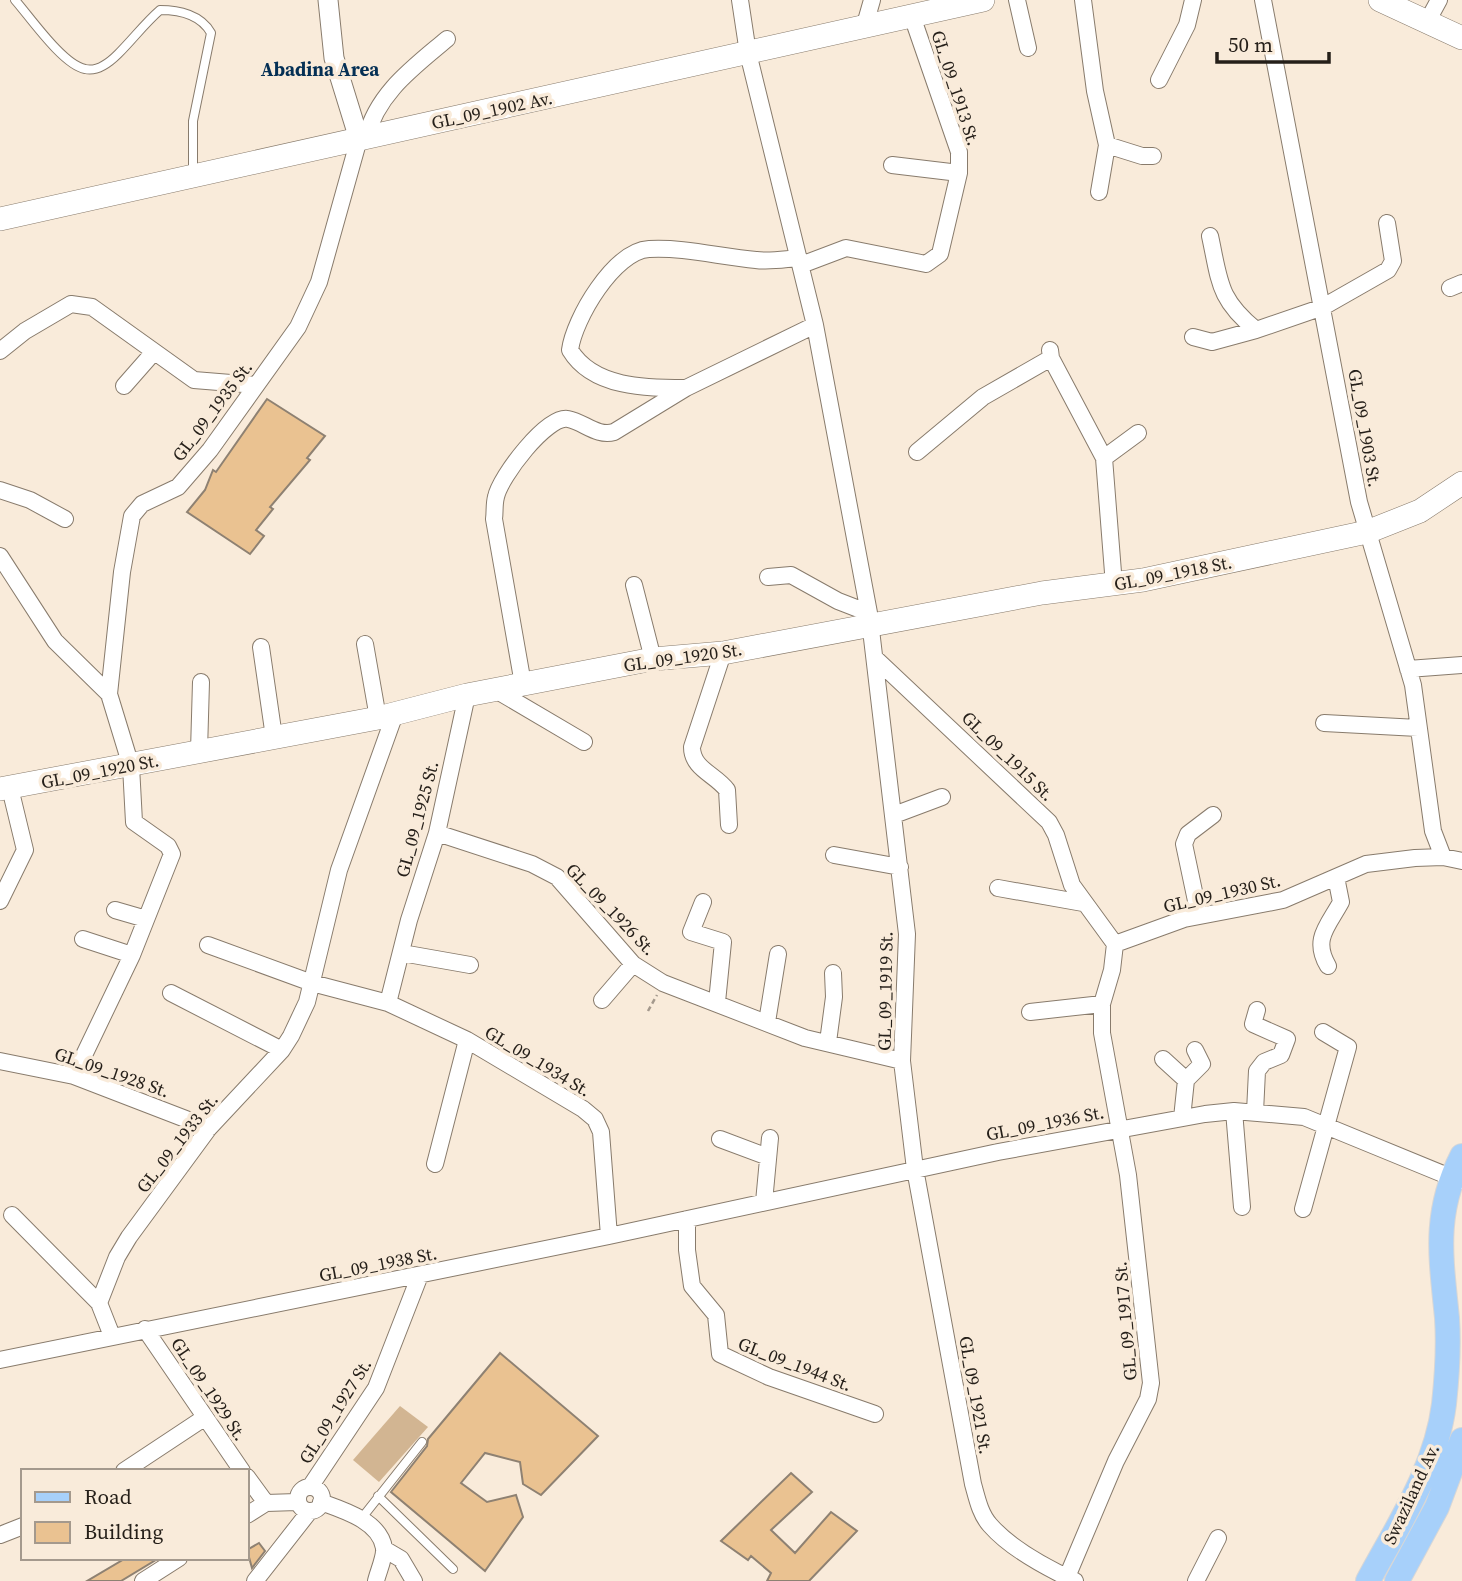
<svg xmlns="http://www.w3.org/2000/svg" width="1462" height="1581" viewBox="0 0 1462 1581" font-family="'Source Serif 4',serif">
	<style>
		.green { fill: #d2b592 }
		.building { fill: #eac291; stroke: #8e8172; stroke-width: 2 }
		.lines { fill: none; stroke-linecap: round; stroke-linejoin: round }
		.service-casing { stroke: #887b6c; stroke-width: 10 }
		.minor-casing { stroke: #887b6c; stroke-width: 18 }
		.tertiary-casing { stroke: #887b6c; stroke-width: 21 }
		.secondary-casing { stroke: #887b6c; stroke-width: 24 }
		.primary-casing { stroke: #d8d7d6; stroke-width: 26 }
		.path { stroke: #a4998d; stroke-width: 2.5; stroke-dasharray: 5 3.5; stroke-linecap: butt }
		.service { stroke: #fff; stroke-width: 8 }
		.minor { stroke: #fff; stroke-width: 16 }
		.tertiary { stroke: #fff; stroke-width: 19 }
		.secondary { stroke: #fff; stroke-width: 23 }
		.primary { stroke: #a7d0fa; stroke-width: 24 }
		.labels { text-anchor: middle; dominant-baseline: central; stroke-width: 7; stroke-linejoin: round; paint-order: stroke }
		.street-label { font-size: 18px; fill: #251f19; stroke: #f9ebda }
		.neighbourhood-label { font-size: 19px; font-weight: bold; fill: #053055; stroke: #f9ebda }
	</style>
	<rect width="100%" height="100%" fill="#f9ebda"/>
	<path class="green" d="M 400,1406 L 428,1427 L 379,1482 L 353,1460 Z"/>
	<path class="building" d="M 267,399 L 325,436 L 307,458 L 310,460 L 270,507 L 273,509 L 256,530 L 264,536 L 250,554 L 187,512 L 205,490 L 213,470 L 216,472 Z
		M 500,1353 L 598,1436 L 541,1495 L 523,1484 L 520,1462 L 485,1453 L 461,1483 L 487,1502 L 516,1495 L 523,1517 L 485,1571 L 391,1492 L 427,1446 L 428,1439 Z
		M 791,1473 L 812,1492 L 771,1530 L 795,1553 L 831,1512 L 857,1531 L 809,1581 L 767,1581 L 771,1573 L 751,1556 L 748,1560 L 721,1541 Z
		M 259,1543 L 265,1551 L 252,1568 L 247,1550 Z
		M 126,1558 L 159,1558 L 121,1581 L 87,1581 Z"/>
	<g class="lines">
		<defs>
			<path id="service" d="M 15,0 C 30,17 63,65 85,69 C 97,72 110,62 118,54 C 133,39 145,23 160,10 C 179,10 201,15 211,33 L 193,121 L 193,173
				M 378,1496 L 453,1569
				M 361,1519 L 422,1442"/>
			<path id="minor" d="M 740,0 L 748,53 L 815,325 L 869,613 L 907,934 L 902,1061 L 915,1169 L 973,1484 C 977,1498 980,1514 990,1525 C 1011,1549 1047,1568 1075,1581
				M 1017,0 L 1028,48
				M 1083,0 L 1095,91 L 1107,145 L 1099,192
				M 1263,0 L 1359,502 L 1413,685 L 1433,831 L 1443,857
				M 1427,22 L 1439,0
				M 864,28 L 872,0
				M 1159,80 L 1187,25 L 1193,0
				M 366,138 C 377,93 414,67 447,39
				M 1107,145 L 1142,156 L 1153,156
				M 892,165 L 959,173
				M 1210,236 C 1220,282 1218,299 1256,330
				M 801,265 L 846,248 L 926,264 L 940,254 L 959,173 L 959,152 L 912,16
				M 1450,288 L 1462,283
				M 1193,337 L 1212,342 L 1256,330 L 1323,307 L 1388,270 L 1393,261 L 1387,223
				M 1050,350 L 1051,358 L 1104,458 L 1114,585
				M 0,351 L 25,331 L 71,304 L 92,307 L 194,380 L 256,385
				M 124,386 L 153,353
				M 685,388 C 646,388 593,388 570,350 C 574,319 614,251 649,249 C 684,247 721,257 756,260 C 770,262 785,259 799,258
				M 917,452 L 983,397 L 1051,358
				M 1104,458 L 1138,433
				M 0,490 L 30,500 L 65,519
				M 0,556 L 55,641 L 109,694
				M 768,577 L 791,575 L 838,601 L 869,613
				M 634,585 L 653,659
				M 365,644 L 378,718
				M 261,647 L 274,737
				M 723,653 L 692,747 C 692,769 715,774 727,790 L 729,825
				M 876,659 L 1049,822 L 1056,835 L 1072,885 L 1115,944 L 1112,970 L 1102,1004 L 1102,1033 L 1128,1175 L 1151,1383 L 1148,1399 L 1116,1461 L 1067,1577
				M 1408,669 L 1462,665
				M 523,684 L 494,519 C 495,512 494,504 496,497 C 500,477 547,415 568,419 C 584,422 597,437 614,432 L 686,388 L 815,325
				M 494,689 L 584,742
				M 1324,723 L 1418,728
				M 199,751 L 201,682
				M 894,815 L 942,797
				M 437,833 L 532,864 L 557,877 L 633,964 L 663,983 L 805,1038 L 902,1061
				M 834,855 L 900,867
				M 998,888 L 1083,903
				M 0,901 L 25,850 L 10,788
				M 703,902 L 691,932 L 723,942 L 717,1002
				M 115,910 L 146,919
				M 1199,915 L 1184,844 L 1188,834 L 1213,815
				M 83,939 L 132,955
				M 1115,944 L 1184,919 L 1283,900 L 1366,864 L 1415,858 L 1443,857 L 1462,861
				M 208,945 L 312,983 L 388,1003 L 467,1040 L 583,1109 L 595,1119 L 601,1132 L 609,1236
				M 402,953 L 470,965
				M 1328,966 C 1312,939 1328,926 1341,902 L 1336,877
				M 171,993 L 282,1050
				M 602,1000 L 633,964
				M 388,1003 L 409,920 L 437,833 L 467,695
				M 1030,1012 L 1102,1004
				M 767,1022 L 778,954
				M 828,1042 L 834,997 L 833,973
				M 1163,1059 L 1186,1080
				M 0,1061 L 74,1076 L 209,1128
				M 74,1076 L 132,955 L 172,854 L 168,846 L 134,822 L 131,766 L 109,694 L 122,572 L 132,516 L 142,504 L 178,487 L 210,450 L 298,327 L 319,282 L 359,139
				M 1234,1111 L 1242,1207
				M 1255,1112 L 1257,1071 L 1264,1062 L 1281,1055 L 1287,1039 L 1253,1024 L 1257,1010
				M 1182,1118 L 1186,1080 L 1202,1064 L 1195,1050
				M 720,1139 L 768,1157
				M 435,1164 L 467,1040
				M 764,1202 L 770,1138
				M 1303,1209 L 1348,1047 L 1323,1032
				M 12,1215 L 99,1303
				M 687,1219 L 687,1250 L 692,1286 L 716,1315 L 720,1354 L 769,1377 L 875,1414
				M 145,1329 L 242,1471
				M 112,1336 L 99,1303 L 117,1257 L 129,1237 L 209,1128 L 282,1050 L 291,1036 L 307,1002 L 339,870 L 396,711
				M 0,1360 L 609,1236 L 998,1152 L 1205,1114 L 1234,1111 L 1304,1117 L 1460,1181
				M 124,1471 L 204,1418
				M 247,1477 L 266,1503
				M298 1499a12 12 0 1 1 24 0a12 12 0 1 1-24 0Z
				M 310,1487 L 376,1388 L 420,1275
				M 321,1502 C 343,1510 380,1521 384,1548 C 385,1557 378,1572 376,1581
				M 247,1515 L 266,1503 L 297,1502
				M 0,1535 L 23,1526
				M 384,1549 L 401,1559 L 414,1581
				M 143,1581 L 179,1558
				M 255,1581 L 309,1512
				M 1196,1581 L 1218,1538"/>
			<path id="tertiary" d="M 328,0 L 334,58 L 359,139"/>
			<path id="secondary" d="M 1380,0 L 1462,38
				M 0,219 L 983,0
				M 0,789 L 378,718 L 467,695 L 653,659 L 723,653 L 1042,593 L 1143,580 L 1367,532 L 1420,511 L 1462,483"/>
			<path id="primary" d="M 1368,1581 C 1398,1525 1436,1469 1444,1404 C 1447,1376 1449,1347 1447,1318 C 1441,1257 1433,1214 1462,1156
				M 1397,1581 L 1437,1507 L 1462,1440"/>
		</defs>
		<use href="#service" class="service-casing"/>
		<use href="#minor" class="minor-casing"/>
		<use href="#tertiary" class="tertiary-casing"/>
		<use href="#secondary" class="secondary-casing"/>
		<use href="#primary" class="primary-casing"/>
		<path class="path" d="M 648,1011 L 657,995"/>
		<use href="#service" class="service"/>
		<use href="#minor" class="minor"/>
		<use href="#tertiary" class="tertiary"/>
		<use href="#secondary" class="secondary"/>
		<use href="#primary" class="primary"/>
	</g>
	<g class="labels">
		<g class="street-label">
			<text transform="translate(956 88) rotate(72)">GL_09_1913 St.</text>
			<text transform="translate(492 110) rotate(-12)">GL_09_1902 Av.</text>
			<text transform="translate(212 411) rotate(-53)">GL_09_1935 St.</text>
			<text transform="translate(1365 428) rotate(80)">GL_09_1903 St.</text>
			<text transform="translate(1173 573) rotate(-11)">GL_09_1918 St.</text>
			<text transform="translate(683 657) rotate(-8)">GL_09_1920 St.</text>
			<text transform="translate(1008 756) rotate(44)">GL_09_1915 St.</text>
			<text transform="translate(100 771) rotate(-11)">GL_09_1920 St.</text>
			<text transform="translate(417 819) rotate(-75)">GL_09_1925 St.</text>
			<text transform="translate(1222 893) rotate(-13)">GL_09_1930 St.</text>
			<text transform="translate(611 909) rotate(46)">GL_09_1926 St.</text>
			<text transform="translate(885 991) rotate(-89)">GL_09_1919 St.</text>
			<text transform="translate(538 1061) rotate(31)">GL_09_1934 St.</text>
			<text transform="translate(112 1072) rotate(19)">GL_09_1928 St.</text>
			<text transform="translate(1045 1123) rotate(-11)">GL_09_1936 St.</text>
			<text transform="translate(177 1143) rotate(-52)">GL_09_1933 St.</text>
			<text transform="translate(378 1264) rotate(-11)">GL_09_1938 St.</text>
			<text transform="translate(1125 1321) rotate(-95)">GL_09_1917 St.</text>
			<text transform="translate(795 1364) rotate(21)">GL_09_1944 St.</text>
			<text transform="translate(209 1389) rotate(56)">GL_09_1929 St.</text>
			<text transform="translate(976 1395) rotate(80)">GL_09_1921 St.</text>
			<text transform="translate(335 1411) rotate(-58)">GL_09_1927 St.</text>
			<text transform="translate(1411 1494) rotate(-65)">Swaziland Av.</text>
		</g>
		<g class="neighbourhood-label">
			<text x="320" y="69">Abadina Area</text>
		</g>
	</g>
	<rect x="21" y="1469" width="228" height="91" fill="#f9ebda" stroke="#a4998d" stroke-width="2"/>
	<rect x="35" y="1492" width="35" height="10" fill="#a7d0fa" stroke="#a4998d" stroke-width="2"/>
	<text x="84" y="1504" font-size="21" fill="#251f19">Road</text>
	<rect x="35" y="1522" width="35" height="21" fill="#eac291" stroke="#a4998d" stroke-width="2"/>
	<text x="84" y="1539" font-size="21" fill="#251f19">Building</text>
	<path d="M1217 52v10h112v-10" fill="none" stroke="#251f19" stroke-width="3.5"/>
	<text x="1228" y="52" font-size="21" fill="#251f19" stroke="#f9ebda" stroke-width="5" paint-order="stroke">50 m</text>
</svg>
